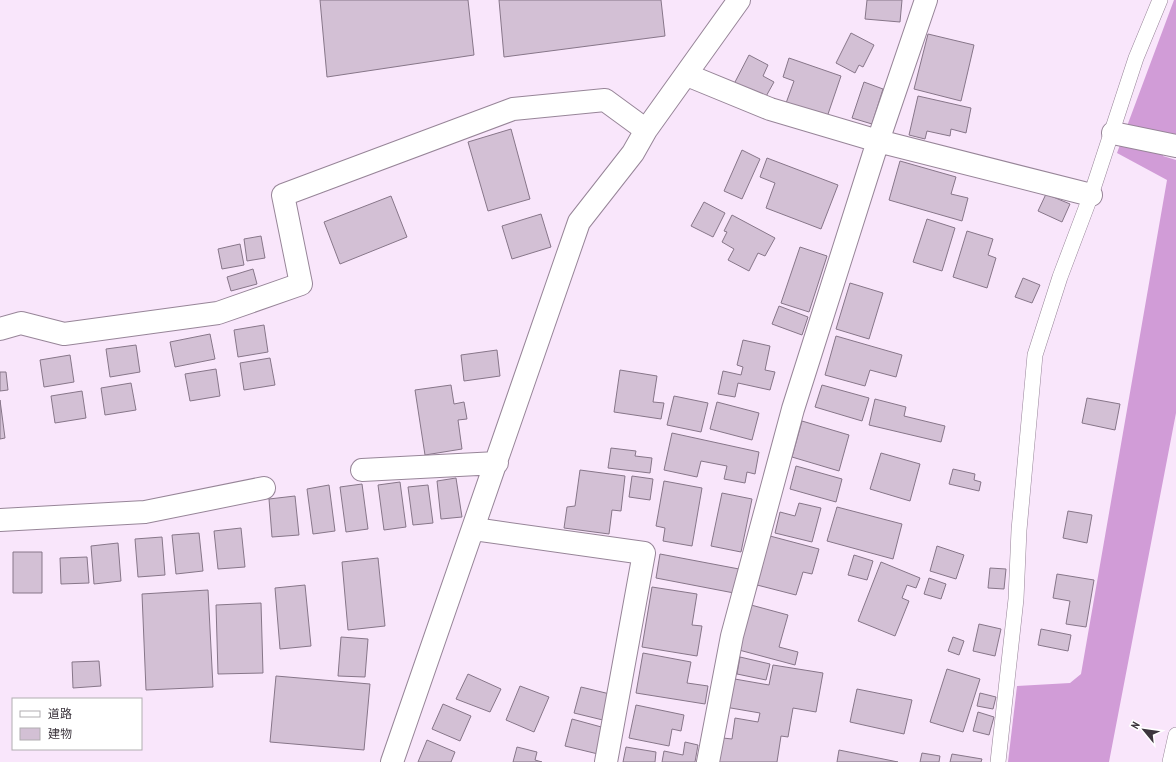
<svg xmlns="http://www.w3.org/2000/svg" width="1176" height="762" viewBox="0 0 1176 762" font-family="'PT Sans Narrow','Noto Sans JP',sans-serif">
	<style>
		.forest { fill: #d19cd7 }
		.building { fill: #d3c0d5; stroke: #877689 }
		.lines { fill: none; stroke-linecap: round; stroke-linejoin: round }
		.service-casing { stroke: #978598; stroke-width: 16 }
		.minor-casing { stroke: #978598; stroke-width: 24 }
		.service { stroke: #fff; stroke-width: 15 }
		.minor { stroke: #fff; stroke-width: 22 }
	</style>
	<rect width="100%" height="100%" fill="#f9e6fb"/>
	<path class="forest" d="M 1174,0 L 1176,0 L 1176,138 L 1166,138 L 1163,156 L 1176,160 L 1176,413 L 1109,762 L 1008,762 L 1017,686 L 1070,683 L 1081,674 L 1167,180 L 1117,153 Z"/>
	<path class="building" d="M 320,0 L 468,0 L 474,55 L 327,77 Z
		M 499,0 L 661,0 L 665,36 L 504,57 Z
		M 867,0 L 902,0 L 900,22 L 865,19 Z
		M 851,33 L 874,45 L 863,67 L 859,65 L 855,73 L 836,63 Z
		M 928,34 L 974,45 L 961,101 L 914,89 Z
		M 749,55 L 768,65 L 763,76 L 774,82 L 764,100 L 734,84 Z
		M 789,58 L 841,76 L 826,120 L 785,106 L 794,81 L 783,77 Z
		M 864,82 L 883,89 L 872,124 L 852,118 Z
		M 918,96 L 971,108 L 966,133 L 951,129 L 950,136 L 927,131 L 925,139 L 909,135 Z
		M 511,129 L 530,199 L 488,211 L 468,142 Z
		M 742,150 L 760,159 L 742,199 L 724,191 Z
		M 767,158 L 838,185 L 821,229 L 766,208 L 775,183 L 760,177 Z
		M 900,161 L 956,177 L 951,194 L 968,198 L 962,221 L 889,200 Z
		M 1046,194 L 1070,204 L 1062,222 L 1038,211 Z
		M 391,196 L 407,237 L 340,264 L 324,222 Z
		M 704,202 L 725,213 L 713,237 L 691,226 Z
		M 541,214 L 551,247 L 512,259 L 502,226 Z
		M 732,215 L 775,238 L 765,256 L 758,253 L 749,271 L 728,260 L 734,249 L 722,242 L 727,232 L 724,231 Z
		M 927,219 L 955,228 L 942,271 L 913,262 Z
		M 967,231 L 993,239 L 988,255 L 996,258 L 987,288 L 953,277 Z
		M 261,236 L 265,258 L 247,261 L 244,239 Z
		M 240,244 L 244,265 L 222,269 L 218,249 Z
		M 800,247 L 827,256 L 809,312 L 781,303 Z
		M 253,269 L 257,284 L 231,291 L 227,277 Z
		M 1023,278 L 1040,285 L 1032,303 L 1015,297 Z
		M 850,283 L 883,293 L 869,339 L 836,329 Z
		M 779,306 L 808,317 L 802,335 L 772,324 Z
		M 264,325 L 268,352 L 238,357 L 234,330 Z
		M 210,334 L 215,359 L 175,367 L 170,342 Z
		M 836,336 L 902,355 L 896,377 L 870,370 L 865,386 L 825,375 Z
		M 743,340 L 770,346 L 765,370 L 775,372 L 770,390 L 738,383 L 735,397 L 718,394 L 723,371 L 741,375 L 743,367 L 737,365 Z
		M 136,345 L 140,372 L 110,377 L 106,349 Z
		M 497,350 L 500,376 L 464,381 L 461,355 Z
		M 70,355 L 74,382 L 44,387 L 40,360 Z
		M 270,358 L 275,385 L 244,390 L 240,363 Z
		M 216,369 L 220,396 L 190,401 L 185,374 Z
		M 620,370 L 657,376 L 653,402 L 664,403 L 661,419 L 614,412 Z
		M 0,372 L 6,372 L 8,390 L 0,391 Z
		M 131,383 L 136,410 L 105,415 L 101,388 Z
		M 451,385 L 454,404 L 464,402 L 467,419 L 458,420 L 462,449 L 425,455 L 415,390 Z
		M 822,385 L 869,398 L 862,421 L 815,407 Z
		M 82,391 L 86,418 L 55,423 L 51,396 Z
		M 674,396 L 708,403 L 701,432 L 667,425 Z
		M 1087,398 L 1120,404 L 1115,430 L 1082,423 Z
		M 875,399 L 906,407 L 904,416 L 945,426 L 941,442 L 869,425 Z
		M 0,400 L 5,438 L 0,439 Z
		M 717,402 L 759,413 L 752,440 L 710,429 Z
		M 802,421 L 849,435 L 839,471 L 792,457 Z
		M 672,433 L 759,452 L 755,474 L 747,472 L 745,483 L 724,479 L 727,466 L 701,461 L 697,477 L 664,470 Z
		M 611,448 L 636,451 L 635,456 L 652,458 L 650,473 L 608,468 Z
		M 881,453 L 920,464 L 910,501 L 870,489 Z
		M 796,466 L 842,479 L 836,502 L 790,489 Z
		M 953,469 L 975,474 L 974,480 L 981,482 L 979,491 L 949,484 Z
		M 580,470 L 625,476 L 621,511 L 612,510 L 609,534 L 564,528 L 567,507 L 575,506 Z
		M 632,476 L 653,479 L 650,500 L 629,497 Z
		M 456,478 L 462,517 L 441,519 L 437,481 Z
		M 664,481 L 702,488 L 692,546 L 663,541 L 665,528 L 656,526 Z
		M 400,482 L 406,527 L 384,530 L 378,485 Z
		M 362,484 L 368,529 L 346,532 L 340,487 Z
		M 329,485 L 335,531 L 313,534 L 307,489 Z
		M 428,485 L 433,523 L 413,525 L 408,487 Z
		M 722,493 L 752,499 L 741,552 L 711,546 Z
		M 295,496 L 299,535 L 272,537 L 269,499 Z
		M 799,503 L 821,508 L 812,542 L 775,533 L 780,512 L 795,516 Z
		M 837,507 L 902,524 L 893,559 L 827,541 Z
		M 1068,511 L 1092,515 L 1087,543 L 1063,538 Z
		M 241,528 L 245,567 L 218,569 L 214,531 Z
		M 199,533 L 203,571 L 176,574 L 172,535 Z
		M 770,536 L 819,549 L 812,574 L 803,572 L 796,595 L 757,585 Z
		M 162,537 L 165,575 L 138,577 L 135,539 Z
		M 118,543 L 121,581 L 94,584 L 91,546 Z
		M 937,546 L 964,555 L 956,579 L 930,571 Z
		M 13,552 L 42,552 L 42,593 L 13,593 Z
		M 660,554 L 739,569 L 734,593 L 656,578 Z
		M 854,555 L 873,561 L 867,580 L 848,575 Z
		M 87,557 L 89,583 L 61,584 L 60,558 Z
		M 378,558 L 385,626 L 348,630 L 342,562 Z
		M 881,562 L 920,578 L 916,588 L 907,585 L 902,598 L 909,601 L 895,636 L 858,621 Z
		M 990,568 L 1006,569 L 1004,589 L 988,588 Z
		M 1057,574 L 1094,580 L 1086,627 L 1066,624 L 1070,601 L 1053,598 Z
		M 929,578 L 946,584 L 941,599 L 924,594 Z
		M 305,585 L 311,646 L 280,649 L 275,588 Z
		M 652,587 L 697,594 L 692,625 L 702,626 L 697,656 L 642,647 Z
		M 208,590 L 213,687 L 146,690 L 142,594 Z
		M 261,603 L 263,673 L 218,674 L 216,605 Z
		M 751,605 L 788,615 L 779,647 L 798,652 L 795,665 L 739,650 Z
		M 979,624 L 1001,629 L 995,656 L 973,651 Z
		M 1041,629 L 1071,635 L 1068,651 L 1038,645 Z
		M 341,637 L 368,639 L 365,677 L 338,676 Z
		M 953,637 L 964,641 L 959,655 L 948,651 Z
		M 643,653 L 691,662 L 687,683 L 708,686 L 705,704 L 636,693 Z
		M 740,657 L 770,664 L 766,680 L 737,674 Z
		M 99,661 L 101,686 L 73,688 L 72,662 Z
		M 773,665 L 823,673 L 816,712 L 793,708 L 788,737 L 781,736 L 777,762 L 719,762 L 723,738 L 732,739 L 735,718 L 758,722 L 760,713 L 725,707 L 729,678 L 769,685 Z
		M 947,669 L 980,679 L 963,732 L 930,722 Z
		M 468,674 L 501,689 L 490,712 L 456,699 Z
		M 276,676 L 370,684 L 364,750 L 270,742 Z
		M 520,686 L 549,697 L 534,732 L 506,720 Z
		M 581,687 L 614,695 L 607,721 L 574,713 Z
		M 857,689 L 912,700 L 904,734 L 850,722 Z
		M 980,693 L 996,697 L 993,709 L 977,706 Z
		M 443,704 L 471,716 L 460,741 L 432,729 Z
		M 636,705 L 684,715 L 681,731 L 672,729 L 669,746 L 629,738 Z
		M 978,712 L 994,717 L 989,735 L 973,731 Z
		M 572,719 L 605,728 L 598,754 L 565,746 Z
		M 427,740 L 455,752 L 451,762 L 418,762 Z
		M 685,742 L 698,745 L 695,762 L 662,762 L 664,751 L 683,755 Z
		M 517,747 L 537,752 L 535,760 L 542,762 L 513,762 Z
		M 626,747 L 656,752 L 655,762 L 623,762 Z
		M 839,750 L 898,762 L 837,762 Z
		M 922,753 L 940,756 L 939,762 L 920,762 Z
		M 952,754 L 982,759 L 981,762 L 950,762 Z"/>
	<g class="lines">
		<defs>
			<path id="service" d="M 998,762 L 1016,599 L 1019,530 L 1035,355 L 1060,277 L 1091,195 L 1136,58 L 1160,0
				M 1170,762 L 1176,735"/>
			<path id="minor" d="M 687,75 L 770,109 L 878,141 L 1091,195
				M 1113,133 L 1176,146
				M 0,329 L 21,323 L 64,334 L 218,313 L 301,284 L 283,195 L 513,109 L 605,100 L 646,130
				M 362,470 L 497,463
				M 0,520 L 145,512 L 264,488
				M 474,529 L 644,553 L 606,762
				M 392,762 L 579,222 L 633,153 L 646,130 L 739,0
				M 708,762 L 732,636 L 793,409 L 878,141 L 926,0"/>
		</defs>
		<use href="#service" class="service-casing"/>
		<use href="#minor" class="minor-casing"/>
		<use href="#service" class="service"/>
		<use href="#minor" class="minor"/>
	</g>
	<rect x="12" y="698" width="130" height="52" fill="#ffffff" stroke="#b1aeb1"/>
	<rect x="20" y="711" width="20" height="6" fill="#ffffff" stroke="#b1aeb1"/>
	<text x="48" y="718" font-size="12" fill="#3c353d">道路</text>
	<rect x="20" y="728" width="20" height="12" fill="#d3c0d5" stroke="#b1aeb1"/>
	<text x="48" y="738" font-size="12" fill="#3c353d">建物</text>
	<g transform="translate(1144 730) rotate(299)" stroke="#ffffff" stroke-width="3" paint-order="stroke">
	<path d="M0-3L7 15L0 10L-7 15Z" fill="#3c353d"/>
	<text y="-6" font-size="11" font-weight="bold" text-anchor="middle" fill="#3c353d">N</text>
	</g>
</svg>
